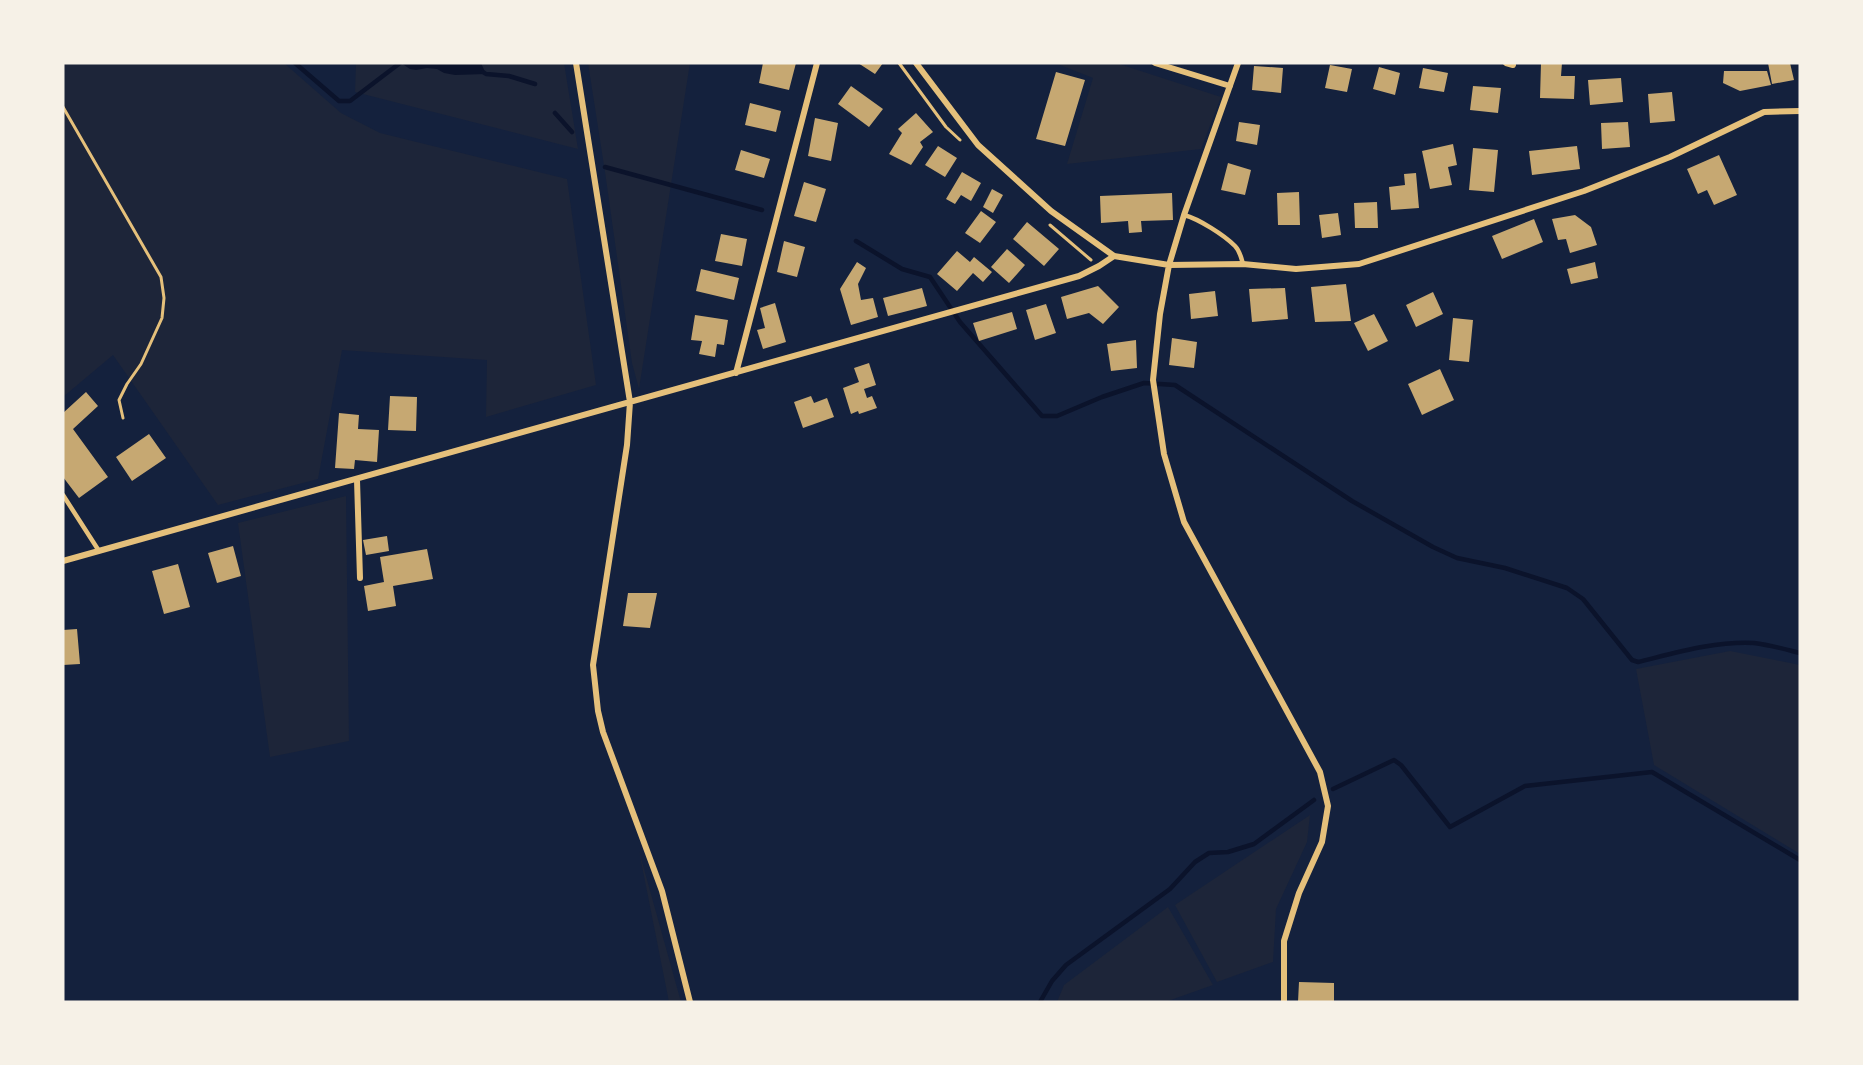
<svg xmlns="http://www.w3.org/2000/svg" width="1863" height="1065" viewBox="0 0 1863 1065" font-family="'Crimson Pro',serif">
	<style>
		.green { fill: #1d2539 }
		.water { fill: #0b132b }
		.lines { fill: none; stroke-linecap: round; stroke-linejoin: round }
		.stream { stroke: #0b132b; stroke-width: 4.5 }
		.building { fill: #c6a872 }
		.path { stroke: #e5c07b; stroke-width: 3 }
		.service { stroke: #e5c07b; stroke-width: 4.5 }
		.minor { stroke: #e5c07b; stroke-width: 6 }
	</style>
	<rect width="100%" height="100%" fill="#14213d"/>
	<path class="green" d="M 63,63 L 284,63 L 341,113 L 380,133 L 567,179 L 596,385 L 486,417 L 487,360 L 342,350 L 318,479 L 218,505 L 113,355 L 63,397 Z
		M 356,63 L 564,63 L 578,149 L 355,92 Z
		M 588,63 L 690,63 L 639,389 L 632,363 L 605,172 Z
		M 1055,63 L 1116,63 L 1221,97 L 1201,149 L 1067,164 L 1093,78 Z
		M 346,496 L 349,741 L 270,757 L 238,523 Z
		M 1730,651 L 1800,665 L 1800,854 L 1654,765 L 1636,669 Z
		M 1310,815 L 1307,842 L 1276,909 L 1273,962 L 1217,982 L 1175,905 Z
		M 639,851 L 681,1002 L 669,1002 Z
		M 1168,907 L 1213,985 L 1165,1002 L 1057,1002 L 1064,985 Z"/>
	<path class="water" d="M 401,63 L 481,63 L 486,74 L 455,75 L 444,73 L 437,69 L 427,68 L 416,70 L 410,69 Z"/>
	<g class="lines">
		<path class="stream" d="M 295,63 L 339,101 L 350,101 L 400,63
			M 483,72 L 486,74 L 509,76 L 535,84
			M 555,113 L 572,132
			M 605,167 L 762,210
			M 856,241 L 902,269 L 930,277 L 960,322 L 1042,416 L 1057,416 L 1102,397 L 1144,383 L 1175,385 L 1352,501 L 1433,547 L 1457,558 L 1505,568 L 1567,588 L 1583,599 L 1632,660 L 1638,662 C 1675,653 1715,641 1754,643 C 1770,645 1784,649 1800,653
			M 1333,789 L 1394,760 L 1401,765 L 1450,827 L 1525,786 L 1652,772 L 1800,860
			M 1040,1002 L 1052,981 L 1066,965 L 1170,889 L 1195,862 L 1209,853 L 1228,852 L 1254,844 L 1314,800"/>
	</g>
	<path class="building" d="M 763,63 L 796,63 L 789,90 L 759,83 Z
		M 858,63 L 883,63 L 875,74 Z
		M 1541,63 L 1562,63 L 1561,76 L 1575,76 L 1574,99 L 1540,98 Z
		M 1768,63 L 1790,63 L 1794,80 L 1772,84 Z
		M 1330,65 L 1352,69 L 1347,92 L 1325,88 Z
		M 1254,66 L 1283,68 L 1281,93 L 1252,90 Z
		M 1379,67 L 1400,73 L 1395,95 L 1373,89 Z
		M 1423,68 L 1448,73 L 1444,92 L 1419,88 Z
		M 1724,71 L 1767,71 L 1771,85 L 1740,91 L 1723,83 Z
		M 1056,72 L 1085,80 L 1065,146 L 1036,139 Z
		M 1621,78 L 1623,102 L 1590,105 L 1588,80 Z
		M 851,86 L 883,109 L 869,127 L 838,104 Z
		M 1473,86 L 1501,88 L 1498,113 L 1470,110 Z
		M 1672,92 L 1675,121 L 1650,123 L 1648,94 Z
		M 750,103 L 781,111 L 776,132 L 745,125 Z
		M 916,113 L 933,132 L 920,142 L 923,147 L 911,165 L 889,154 L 902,133 L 898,129 Z
		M 815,118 L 838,123 L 831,161 L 808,156 Z
		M 1239,122 L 1260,125 L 1257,145 L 1236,141 Z
		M 1628,122 L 1630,147 L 1602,149 L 1601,123 Z
		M 1453,144 L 1457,165 L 1448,167 L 1452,185 L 1430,189 L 1422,151 Z
		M 938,146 L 957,158 L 945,177 L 925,165 Z
		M 1577,146 L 1580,169 L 1532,175 L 1529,151 Z
		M 1473,148 L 1498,150 L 1494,192 L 1469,190 Z
		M 741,150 L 770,159 L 764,178 L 735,170 Z
		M 1719,155 L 1737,195 L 1714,205 L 1707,190 L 1698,194 L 1687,169 Z
		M 1228,163 L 1251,170 L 1245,195 L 1221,190 Z
		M 962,172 L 981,183 L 971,201 L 961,195 L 955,204 L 946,199 Z
		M 1416,173 L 1419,208 L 1391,210 L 1389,187 L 1405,185 L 1404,174 Z
		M 804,182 L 826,189 L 816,222 L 794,216 Z
		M 992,189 L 1003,195 L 993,213 L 983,207 Z
		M 1299,192 L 1300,225 L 1278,225 L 1277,193 Z
		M 1172,193 L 1173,220 L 1141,221 L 1142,232 L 1129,233 L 1128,221 L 1101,223 L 1100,196 Z
		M 1377,202 L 1378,228 L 1355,228 L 1354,203 Z
		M 981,211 L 996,222 L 980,243 L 965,233 Z
		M 1338,213 L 1341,235 L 1322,238 L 1319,215 Z
		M 1575,215 L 1591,227 L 1597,245 L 1570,253 L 1566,239 L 1558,240 L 1552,219 Z
		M 1534,219 L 1543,242 L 1502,259 L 1492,236 Z
		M 1027,222 L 1059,249 L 1044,266 L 1013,239 Z
		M 721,234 L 747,239 L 742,266 L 715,261 Z
		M 784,241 L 805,247 L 797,277 L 777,272 Z
		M 1007,249 L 1025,265 L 1009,283 L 991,267 Z
		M 957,251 L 970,262 L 974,257 L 992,272 L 983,282 L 973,273 L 957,291 L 937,274 Z
		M 857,262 L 866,268 L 858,284 L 861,300 L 873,298 L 878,317 L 851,325 L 840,289 Z
		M 1595,262 L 1598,278 L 1571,284 L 1567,269 Z
		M 701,269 L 739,278 L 734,300 L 696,291 Z
		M 1346,284 L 1351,321 L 1315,322 L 1311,287 Z
		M 1098,286 L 1119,307 L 1103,324 L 1089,313 L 1067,319 L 1061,297 Z
		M 922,288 L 927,306 L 888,316 L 883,298 Z
		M 1285,288 L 1288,319 L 1252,322 L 1249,289 Z
		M 1215,291 L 1218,316 L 1191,319 L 1189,294 Z
		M 1433,292 L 1443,314 L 1416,327 L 1406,305 Z
		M 775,303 L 786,342 L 763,349 L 757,330 L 765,328 L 760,308 Z
		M 1046,304 L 1056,333 L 1035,340 L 1026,310 Z
		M 1012,312 L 1017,329 L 979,341 L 973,323 Z
		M 1374,314 L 1388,341 L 1368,351 L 1354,323 Z
		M 695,315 L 728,320 L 724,345 L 717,344 L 715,357 L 699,354 L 702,341 L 691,340 Z
		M 1453,318 L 1473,320 L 1469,362 L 1449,360 Z
		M 1172,338 L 1197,342 L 1194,368 L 1169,365 Z
		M 1136,340 L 1137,368 L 1111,371 L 1107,344 Z
		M 869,363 L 876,385 L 864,389 L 867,398 L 872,396 L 877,408 L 859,414 L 858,411 L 851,414 L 843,388 L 859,382 L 854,368 Z
		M 1440,369 L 1454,400 L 1422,415 L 1408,384 Z
		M 86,392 L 98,406 L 73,429 L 108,477 L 79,498 L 63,477 L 63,413 Z
		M 390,396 L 417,397 L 416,431 L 388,430 Z
		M 811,396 L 814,403 L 827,398 L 834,417 L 803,428 L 794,402 Z
		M 339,413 L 359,415 L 358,429 L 379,430 L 377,462 L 355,460 L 354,469 L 335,468 Z
		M 149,434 L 166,458 L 132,481 L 116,457 Z
		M 387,536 L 389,551 L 366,555 L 363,540 Z
		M 233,546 L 241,576 L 217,583 L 208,553 Z
		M 427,549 L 433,579 L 393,586 L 396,606 L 368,611 L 364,586 L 384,582 L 380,557 Z
		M 178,564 L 190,607 L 164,614 L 152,571 Z
		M 628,593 L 657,593 L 650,628 L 623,626 Z
		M 77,629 L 80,664 L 63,665 L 63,630 Z
		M 1299,982 L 1334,983 L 1334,1002 L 1298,1002 Z"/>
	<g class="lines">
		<path class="path" d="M 899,63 L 946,127 L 960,140
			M 63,107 L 161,277 L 164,298 L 162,318 L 141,364 L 127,384 L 119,400 L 123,418
			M 1050,225 L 1091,260"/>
		<path class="service" d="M 1184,215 C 1199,219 1224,235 1235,246 C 1240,251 1241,257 1243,264
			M 63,495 L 99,551"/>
		<path class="minor" d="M 576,63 L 630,402 L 627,445 L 593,665 L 598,711 L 603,732 L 662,891 L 690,1002
			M 916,63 L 978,145 L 1051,211 L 1114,256 L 1169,265 L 1243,264 L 1296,269 L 1359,264 L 1584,191 L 1670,157 L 1764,112 L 1800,111
			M 1155,63 L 1230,86
			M 1238,63 L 1184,215 L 1169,265 L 1160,314 L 1153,380 L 1164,454 L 1184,522 L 1320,772 L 1328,806 L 1322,842 L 1299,893 L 1284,941 L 1284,1002
			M 1506,63 L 1513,65
			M 736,373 L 817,63
			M 357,480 L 360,578
			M 63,561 L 1079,276 L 1099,266 L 1114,256"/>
	</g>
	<rect width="1863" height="1065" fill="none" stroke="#f6f1e7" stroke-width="129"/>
</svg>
